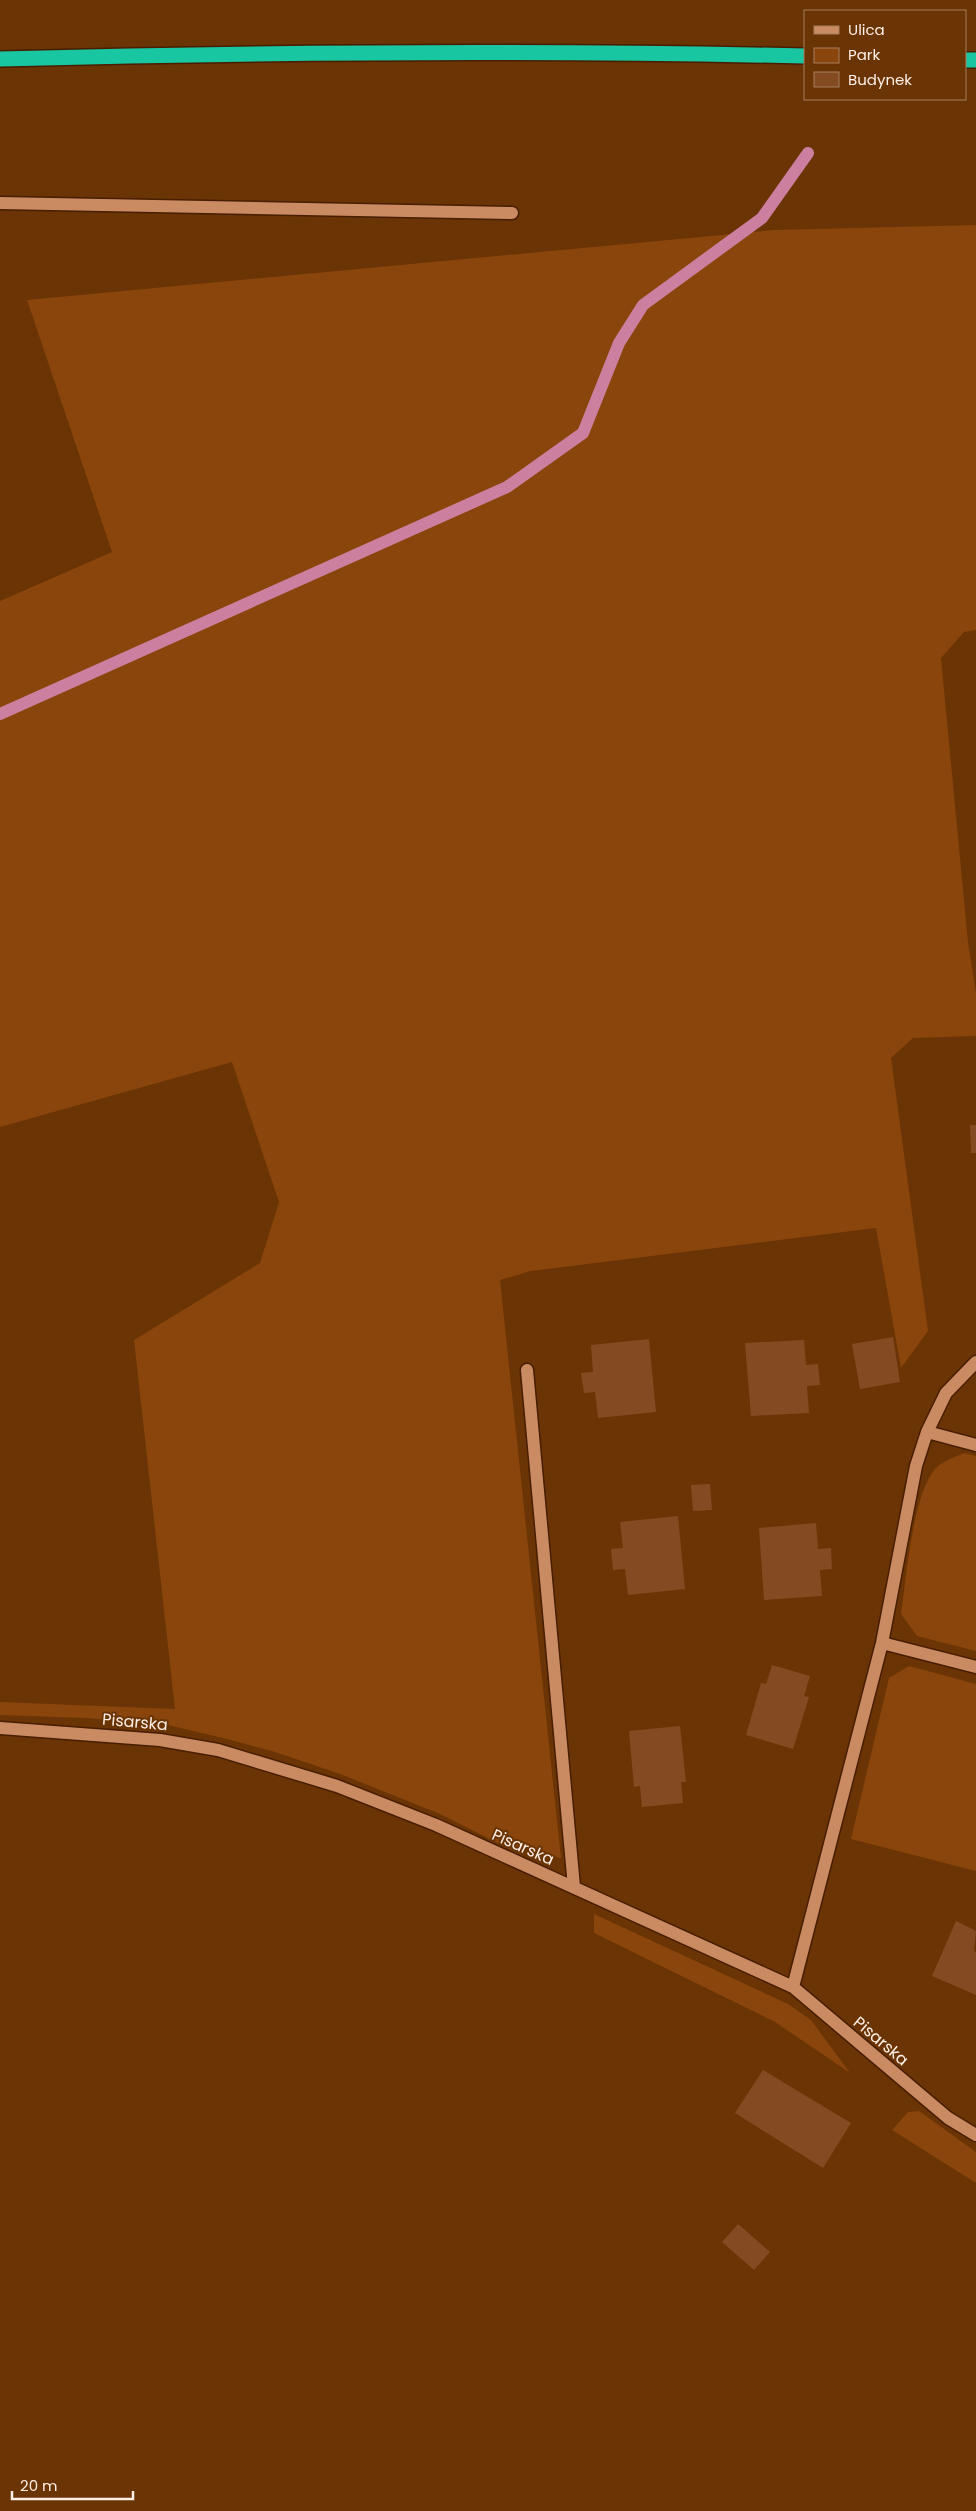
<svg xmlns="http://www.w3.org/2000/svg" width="976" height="2511" viewBox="0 0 976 2511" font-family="Poppins,sans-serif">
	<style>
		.green { fill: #89450b }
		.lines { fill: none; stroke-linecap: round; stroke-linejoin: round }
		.stream { stroke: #cd7f9f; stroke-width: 12 }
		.building { fill: #844b22 }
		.minor-casing { stroke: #471e00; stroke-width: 15 }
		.highway-casing { stroke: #471e00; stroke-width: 18 }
		.minor { stroke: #ca8b62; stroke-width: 12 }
		.highway { stroke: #18c6a2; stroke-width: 15 }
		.labels { text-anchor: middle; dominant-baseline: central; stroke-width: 4; stroke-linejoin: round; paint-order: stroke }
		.street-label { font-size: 16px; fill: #fdefe6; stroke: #6b3405 }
	</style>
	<rect width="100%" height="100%" fill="#6b3405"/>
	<path class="green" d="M 976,225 L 976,630 L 964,632 L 941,658 L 968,942 L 976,993 L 976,1036 L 913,1038 L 891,1058 L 928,1331 L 901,1368 L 876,1228 L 531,1271 L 500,1280 L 561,1858 L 535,1851 L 514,1851 L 440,1814 L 340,1774 L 275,1752 L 227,1739 L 168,1725 L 87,1718 L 0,1715 L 0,1702 L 175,1709 L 134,1340 L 260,1263 L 279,1202 L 232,1062 L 0,1127 L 0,601 L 112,552 L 27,300 L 774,230 Z
		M 964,1453 L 976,1456 L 976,1651 L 917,1636 L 901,1614 C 906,1580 913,1490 937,1467 C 945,1460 955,1457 964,1453 Z
		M 909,1666 L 976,1684 L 976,1871 L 851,1839 L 889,1678 Z
		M 594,1914 L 788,2004 L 811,2020 L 850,2073 L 775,2022 L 594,1933 Z
		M 919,2111 L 976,2152 L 976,2183 L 892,2130 L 908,2112 Z"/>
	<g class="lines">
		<path class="stream" d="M 0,714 L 507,487 L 583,433 L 619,343 L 643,305 L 762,218 L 808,153"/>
	</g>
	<path class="building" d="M 970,1125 L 976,1125 L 976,1153 L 971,1153 Z
		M 893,1337 L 900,1382 L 860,1389 L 852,1344 Z
		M 649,1339 L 656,1412 L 598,1418 L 595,1392 L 584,1393 L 581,1373 L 593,1372 L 591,1345 Z
		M 804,1340 L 806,1365 L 818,1364 L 820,1385 L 807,1386 L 809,1413 L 751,1416 L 745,1343 Z
		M 710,1484 L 712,1510 L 693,1511 L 691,1485 Z
		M 678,1516 L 685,1589 L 628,1595 L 625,1569 L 613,1570 L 611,1549 L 623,1548 L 620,1522 Z
		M 816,1523 L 818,1549 L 831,1548 L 832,1569 L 820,1570 L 822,1596 L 764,1600 L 759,1528 Z
		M 772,1665 L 810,1676 L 804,1696 L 809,1697 L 793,1749 L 746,1735 L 761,1683 L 766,1684 Z
		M 680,1726 L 686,1782 L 681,1782 L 683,1803 L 642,1807 L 640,1786 L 634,1787 L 629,1731 Z
		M 956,1921 L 976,1931 L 974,1951 L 976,1952 L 976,1995 L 932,1976 Z
		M 763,2070 L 851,2123 L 823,2168 L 735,2113 Z
		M 738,2224 L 770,2252 L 754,2270 L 722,2242 Z"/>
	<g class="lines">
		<defs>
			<path id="minor" d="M 0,203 L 512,213
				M 527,1370 L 574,1887
				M 927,1432 L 976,1445
				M 882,1643 L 976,1667
				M 0,1728 L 160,1740 L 218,1750 L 337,1786 L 436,1825 L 793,1987 L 948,2118 L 976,2135
				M 793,1987 L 882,1643 L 916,1466 L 927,1432 L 946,1393 L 976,1362"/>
			<path id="highway" d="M 0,59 C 268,52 536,50 805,56
				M 965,60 L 976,60"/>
		</defs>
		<use href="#minor" class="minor-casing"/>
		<use href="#highway" class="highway-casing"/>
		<use href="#minor" class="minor"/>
		<use href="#highway" class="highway"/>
	</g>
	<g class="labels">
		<g class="street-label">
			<text transform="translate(135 1722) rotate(5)">Pisarska</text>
			<text transform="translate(523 1847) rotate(24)">Pisarska</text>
			<text transform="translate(881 2041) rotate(40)">Pisarska</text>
		</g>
	</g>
	<rect x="804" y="10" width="162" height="90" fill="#6b3405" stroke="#a57f5f"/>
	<rect x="814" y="26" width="25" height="8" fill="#ca8b62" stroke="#a57f5f"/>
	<text x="848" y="35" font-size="15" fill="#fdefe6">Ulica</text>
	<rect x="814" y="48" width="25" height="15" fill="#89450b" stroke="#a57f5f"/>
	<text x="848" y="60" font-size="15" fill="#fdefe6">Park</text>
	<rect x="814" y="72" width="25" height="15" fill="#844b22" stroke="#a57f5f"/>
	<text x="848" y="85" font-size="15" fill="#fdefe6">Budynek</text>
	<path d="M12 2491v8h121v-8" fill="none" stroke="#fdefe6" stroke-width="2.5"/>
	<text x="20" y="2491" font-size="15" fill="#fdefe6" stroke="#6b3405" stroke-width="4" paint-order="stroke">20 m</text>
</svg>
